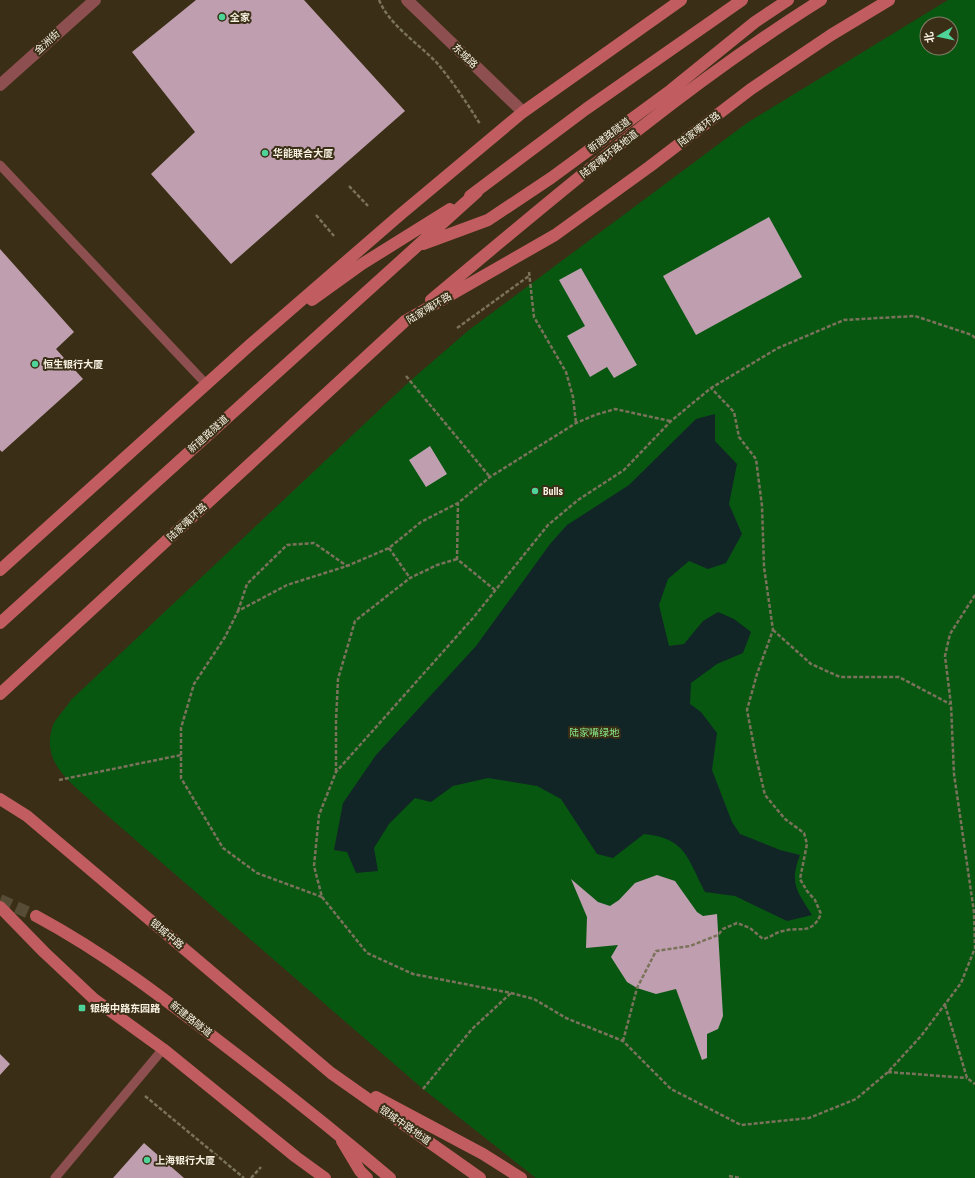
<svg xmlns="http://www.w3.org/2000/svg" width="975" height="1178" viewBox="0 0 975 1178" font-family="'Roboto Condensed','Noto Sans SC',sans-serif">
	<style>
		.green { fill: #075711; fill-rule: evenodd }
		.water { fill: #122526 }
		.building { fill: #bf9faf }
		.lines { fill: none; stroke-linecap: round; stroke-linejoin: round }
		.secondary-tunnel { stroke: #574c35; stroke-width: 12; stroke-dasharray: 12 6; stroke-linecap: butt }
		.path { stroke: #7b725c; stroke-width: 2.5; stroke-dasharray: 4 2; stroke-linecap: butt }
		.lane { stroke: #8e4f50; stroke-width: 9 }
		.street { stroke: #8e4f50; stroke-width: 12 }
		.secondary { stroke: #c15d60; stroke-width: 12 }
		.poi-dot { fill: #4ed399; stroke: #3a2f16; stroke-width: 1.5 }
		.labels { text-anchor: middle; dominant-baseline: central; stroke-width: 4; stroke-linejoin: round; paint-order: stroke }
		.poi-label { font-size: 10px; font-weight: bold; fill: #f9f2e3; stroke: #3a2f16; text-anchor: start }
		.street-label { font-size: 10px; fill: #f9f2e3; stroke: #3a2f16 }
		.park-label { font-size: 10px; fill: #88e788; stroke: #3a2f16 }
	</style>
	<rect width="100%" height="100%" fill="#3a2f16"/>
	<path class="green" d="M 948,0 L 975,0 L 975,1178 L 536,1178 L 423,1089 L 94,804 C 70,781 40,763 53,725 C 57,717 66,708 71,700 L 410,381 L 469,330 L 747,123 ZM 927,24 L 951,24 L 951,48 L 927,48 Z"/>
	<path class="water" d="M 715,414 L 715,441 L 737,464 L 729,504 L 742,534 L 726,563 L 708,569 L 689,561 L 668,579 L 659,605 L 669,646 L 684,644 L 703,621 L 718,612 L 734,619 L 751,632 L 743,653 L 717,664 L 691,683 L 690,704 L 701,712 L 717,733 L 712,770 L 732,822 L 740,834 L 780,850 L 800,855 C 789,884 797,891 812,915 L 787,921 L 735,896 L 705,892 C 687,858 686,838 644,834 L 613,858 L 597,854 L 561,799 L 537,786 L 488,778 L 453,786 L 431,802 L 415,798 L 389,824 L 374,848 L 378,871 L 356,873 L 347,852 L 334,850 L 343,803 L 376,755 L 476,646 L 550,544 L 567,525 L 629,485 L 696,419 Z"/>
	<path class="building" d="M 196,0 L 304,0 L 405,111 L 231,264 L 151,174 L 195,132 L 132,52 Z
		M 769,217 L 802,277 L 696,335 L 663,276 Z
		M 0,249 L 74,332 L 56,349 L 83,379 L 2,452 L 0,450 Z
		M 581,268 L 637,365 L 614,378 L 607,367 L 590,377 L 567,336 L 585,326 L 559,280 Z
		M 430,446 L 447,474 L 426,487 L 409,460 Z
		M 657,875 L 675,881 L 697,912 L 703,916 L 717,914 L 723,1016 L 718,1029 L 707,1034 L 707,1058 L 702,1060 L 676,989 L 656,994 L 637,988 L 627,982 L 611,957 L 618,945 L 586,948 L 587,917 L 571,879 L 598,902 L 610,906 L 619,900 L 635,883 Z
		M 0,1054 L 10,1064 L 0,1075 Z
		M 144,1143 L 184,1178 L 113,1178 Z"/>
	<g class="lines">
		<path class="secondary-tunnel" d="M 0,900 L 36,916"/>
		<path class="path" d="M 379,0 C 390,26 418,43 437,63 C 453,82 467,103 480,124
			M 349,186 L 368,206
			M 316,215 L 334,236
			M 529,272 L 534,317 L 566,372 L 573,397 L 576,423
			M 457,328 L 529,276
			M 975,338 L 972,335 L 915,316 L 844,320 L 778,348 L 711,388 L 671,421 L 624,470 L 578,500 L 548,525 L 473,618 L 336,772 L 319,815 L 314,866 L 322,897 L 367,953 L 413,974 L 511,993 L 534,999 L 566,1018 L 623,1041 L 671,1089 L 741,1125 L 809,1118 L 856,1099 L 888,1072 L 921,1036 L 961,983 L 975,948 L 974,912 L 954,774 L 951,705 L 945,656 L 950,634 L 975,595
			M 406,376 L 490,477
			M 389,548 L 410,578
			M 495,590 L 457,559 L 458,503 L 490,477 L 576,423 L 595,415 L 615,409 L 670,421
			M 238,611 L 247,584 L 287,545 L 314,543 L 347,566
			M 773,630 L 811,664 L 840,677 L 899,677 L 950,704
			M 336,772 L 336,721 L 338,679 L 355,621 L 410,578 L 437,565 L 457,559
			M 59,780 L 181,755
			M 322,897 L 257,873 L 223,848 L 181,778 L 181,728 L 194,684 L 225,637 L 238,611 L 287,585 L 347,566 L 389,548 L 421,522 L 458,503
			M 945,1005 L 967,1078 L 975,1084
			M 623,1041 L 637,988 L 656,951 L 690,946 L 718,935 L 723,929 L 737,923 L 750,928 L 763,939 C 772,937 776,932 783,931 C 801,926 811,936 821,914 L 815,900 L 807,891 L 800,879 L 807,844 L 804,833 L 785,819 L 765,795 L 756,757 L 747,710 L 757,674 L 773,630 L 764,567 L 762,506 L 756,459 L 739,437 L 734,412 L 711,388
			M 888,1072 L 967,1078
			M 423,1089 L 472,1029 L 511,993
			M 145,1096 L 244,1178
			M 729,1176 L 741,1178
			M 251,1178 L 261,1167"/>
		<path class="lane" d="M 0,165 L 207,385
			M 55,1178 L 163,1049"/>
		<path class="street" d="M 407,0 L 523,112
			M 0,85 L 95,0"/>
		<path class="secondary" d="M 470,196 L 586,109 L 742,0
			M 423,244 L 488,220 L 551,178 L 671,90 L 755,22 L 788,0
			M 312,300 L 362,264 L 450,209
			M 431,300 C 557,195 682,87 821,0
			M 0,570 L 251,344 L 401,214 L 523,112 L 681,0
			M 0,623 L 477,192
			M 0,694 L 405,321 L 555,235 L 649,167 L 751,89 L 831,35 L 889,0
			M 0,799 L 27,816 L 331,1073 L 480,1178
			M 0,907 L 44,952 L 94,999 L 163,1049 L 296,1157 L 325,1178
			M 36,916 C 105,953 166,1000 228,1048 C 283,1090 337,1133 390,1178
			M 376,1097 L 483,1154 L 521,1178
			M 342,1141 L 360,1171 L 367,1178"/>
	</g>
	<g class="poi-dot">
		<circle cx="222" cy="17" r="4"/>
		<circle cx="265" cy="153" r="4"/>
		<circle cx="35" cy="364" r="4"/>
		<circle cx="535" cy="491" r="4"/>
		<rect x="78" y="1004" width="8" height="8" rx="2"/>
		<circle cx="147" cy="1160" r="4"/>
	</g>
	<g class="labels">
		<g class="poi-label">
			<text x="230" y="17">全家</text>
			<text x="273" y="153">华能联合大厦</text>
			<text x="43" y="364">恒生银行大厦</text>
			<text x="543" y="491">Bulls</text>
			<text x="90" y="1008">银城中路东园路</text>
			<text x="155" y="1160">上海银行大厦</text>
		</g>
		<g class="street-label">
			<text transform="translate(47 42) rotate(-42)">金洲街</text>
			<text transform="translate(465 56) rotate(44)">东城路</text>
			<text transform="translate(699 129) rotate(-37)">陆家嘴环路</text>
			<text transform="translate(609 135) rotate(-37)">新建路隧道</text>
			<text transform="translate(609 154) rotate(-38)">陆家嘴环路地道</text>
			<text transform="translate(429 308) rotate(-31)">陆家嘴环路</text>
			<text transform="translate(208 434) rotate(-42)">新建路隧道</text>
			<text transform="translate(187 522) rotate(-43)">陆家嘴环路</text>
			<text transform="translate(167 934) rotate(40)">银城中路</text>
			<text transform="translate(191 1019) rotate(38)">新建路隧道</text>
			<text transform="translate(405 1125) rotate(35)">银城中路地道</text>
		</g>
		<g class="park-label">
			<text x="594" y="732">陆家嘴绿地</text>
		</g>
	</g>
	<g transform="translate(939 36) rotate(261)"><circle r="19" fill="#3a2f16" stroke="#867d68"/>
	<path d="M0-3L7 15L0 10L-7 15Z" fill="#4ed399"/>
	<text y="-6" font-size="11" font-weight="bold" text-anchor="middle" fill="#f9f2e3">北</text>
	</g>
</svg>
